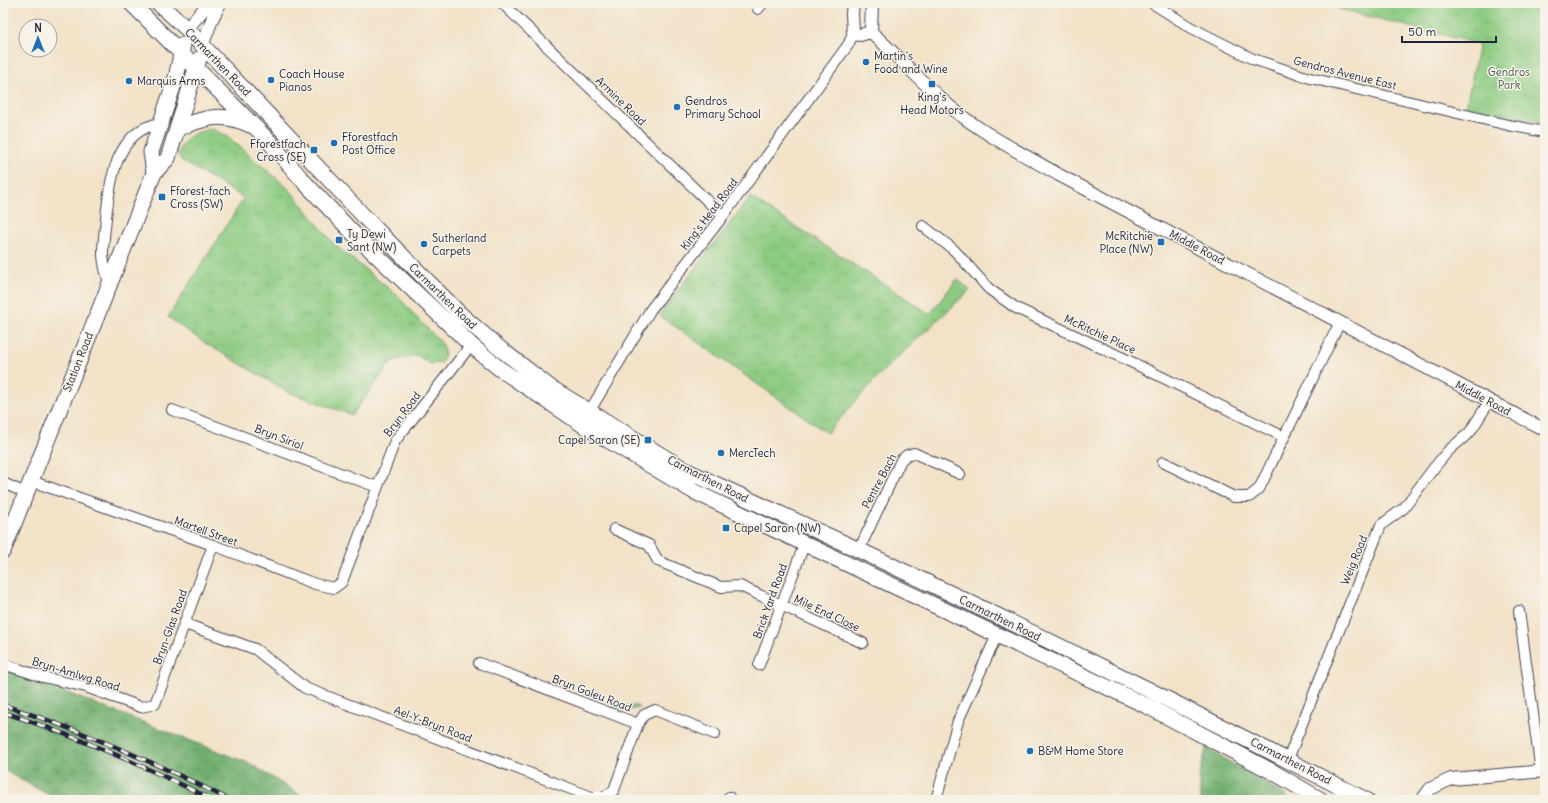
<svg xmlns="http://www.w3.org/2000/svg" width="1548" height="803" viewBox="0 0 1548 803" font-family="Delius,sans-serif">
	<style>
		.grass { fill: url(#grass-tufts); stroke: #57765e }
		.forest { fill: url(#forest-crowns); stroke: #4a6855 }
		.park { fill: url(#park-crowns); stroke: #57765e }
		.lines { fill: none; stroke-linecap: round; stroke-linejoin: round }
		.minor-casing { stroke: #413f50; stroke-width: 12 }
		.tertiary-casing { stroke: #413f50; stroke-width: 14 }
		.primary-casing { stroke: #413f50; stroke-width: 17 }
		.minor { stroke: #fff; stroke-width: 10 }
		.tertiary { stroke: #fff; stroke-width: 12 }
		.primary { stroke: #fff; stroke-width: 15 }
		.rail-casing { stroke: #22223b; stroke-width: 4.5 }
		.rail { stroke: #f7f3e8; stroke-width: 3; stroke-dasharray: 9; stroke-linecap: butt }
		.poi-dot { fill: #1f6fb2; stroke: #f7f3e8; stroke-width: 1.5 }
		.labels { text-anchor: middle; dominant-baseline: central; stroke-width: 3; stroke-linejoin: round; paint-order: stroke }
		.poi-label { font-size: 11px; fill: #22223b; stroke: #f7f3e8; text-anchor: start }
		.street-label { font-size: 11px; fill: #22223b; stroke: #f7f3e8 }
		.park-label { font-size: 11px; fill: #425550; stroke: #f7f3e8 }
	</style>
	<defs>
		<pattern id="grass-tufts" width="24" height="20" patternUnits="userSpaceOnUse"><rect width="24" height="20" fill="#8ccb81"/><path d="M3 7l-1-3M5 7V3M7 7l1-3M15 17l-1-3M17 17v-4M19 17l1-3" fill="none" stroke="#78ae70"/></pattern>
		<pattern id="forest-crowns" width="20" height="18" patternUnits="userSpaceOnUse"><rect width="20" height="18" fill="#71af6f"/><path d="M2 6a3 3 0 1 1 6 0M12 15a3 3 0 1 1 6 0" fill="none" stroke="#5c8e5c"/></pattern>
		<pattern id="park-crowns" width="20" height="18" patternUnits="userSpaceOnUse"><rect width="20" height="18" fill="#8ccb81"/><path d="M2 6a3 3 0 1 1 6 0M12 15a3 3 0 1 1 6 0" fill="none" stroke="#78ae70"/></pattern>
	</defs>
	<rect width="100%" height="100%" fill="#f7f3e8"/>
	<filter id="ink" filterUnits="userSpaceOnUse"><feTurbulence type="fractalNoise" baseFrequency=".025" numOctaves="2"/><feDisplacementMap in="SourceGraphic" scale="8" xChannelSelector="R" yChannelSelector="G"/><feConvolveMatrix kernelMatrix="1 2 1 2 8 2 1 2 1" color-interpolation-filters="sRGB"/></filter>
	<filter id="wash" filterUnits="userSpaceOnUse"><feTurbulence type="fractalNoise" baseFrequency=".012" numOctaves="4" result="noise"/><feDisplacementMap in="SourceGraphic" scale="16" xChannelSelector="R" yChannelSelector="G"/><feGaussianBlur stdDeviation="0.9" result="paint"/><feColorMatrix in="noise" values="0 0 0 0 0 0 0 0 0 0 0 0 0 0 0 0 0 1.4 0 .05"/><feComposite in="paint" operator="in"/></filter>
	<g filter="url(#wash)">
		<rect width="100%" height="100%" fill="#f2e2c8"/>
		<path class="grass" d="M 212,129 L 227,136 L 290,190 L 334,244 L 399,297 L 414,315 L 441,342 L 445,354 L 441,363 L 430,364 L 417,355 L 392,361 L 352,415 L 288,392 L 205,343 L 168,317 L 244,198 L 182,161 L 178,155 C 183,137 194,132 212,129 Z
			M 615,702 L 625,706 L 638,706 L 640,708 L 615,712 Z"/>
		<path class="forest" d="M 3,668 L 251,764 L 308,800 L 58,800 L 3,770 Z
			M 1206,748 L 1284,794 L 1290,800 L 1200,800 L 1199,779 Z"/>
		<path class="park" d="M 1324,3 L 1545,3 L 1545,123 L 1466,106 L 1479,44 L 1343,10 Z
			M 750,197 L 930,314 L 957,279 L 970,290 L 882,372 L 827,433 L 659,315 Z"/>
	</g>
	<g filter="url(#ink)">
		<g class="lines">
			<defs>
				<path id="minor" d="M 502,3 L 723,216
					M 1152,3 L 1190,27 L 1253,59 L 1306,77 L 1508,125 L 1545,132
					M 758,9 L 763,3
					M 923,226 L 954,250 L 989,289 L 1016,308 L 1123,358 L 1284,437
					M 109,284 C 107,275 103,264 103,254 C 103,242 105,230 106,218 C 110,180 116,131 160,123
					M 172,410 L 377,487
					M 589,412 L 651,309 L 723,216 L 848,45 L 853,34
					M 1163,462 L 1234,497 L 1249,497 L 1259,489 L 1340,322
					M 31,481 L 213,545 L 315,584 L 334,588 L 342,582 L 395,441 L 471,345
					M 3,483 L 26,493
					M 614,529 L 649,545 L 658,561 L 721,587 L 740,586 L 863,643
					M 859,550 L 901,460 L 907,455 L 914,453 L 960,474
					M 1519,611 L 1541,772
					M 185,624 L 255,649 L 305,688 L 592,797 L 605,797 L 614,790 L 638,724
					M 479,663 L 638,724 L 644,715 L 655,710 L 715,734
					M 3,664 L 43,677 L 86,687 L 141,707 L 155,704 L 213,545
					M 759,665 L 804,545
					M 1288,759 L 1381,525 L 1404,508 L 1433,469 L 1448,451 L 1470,432 L 1489,402
					M 729,800 L 729,797
					M 936,800 L 958,721 L 997,635"/>
				<path id="tertiary" d="M 853,3 L 852,13 L 853,34 L 860,35 L 871,32
					M 187,29 L 209,3
					M 871,32 C 897,55 921,82 948,105 C 981,133 1021,153 1059,175 L 1545,430
					M 871,32 L 872,3
					M 202,46 L 213,17 L 220,3
					M 1422,800 L 1430,789 L 1451,779 L 1545,771"/>
				<path id="primary" d="M 131,3 L 266,138 L 306,184 L 354,234 L 471,345 L 500,369 L 583,425 L 693,491 L 1147,706 L 1273,772 L 1321,800
					M 158,3 L 187,29 L 376,229 L 460,314 L 498,347 L 551,388 L 687,471 L 859,550 L 1000,617 L 1147,689 L 1366,800
					M 179,128 C 207,117 222,112 250,125
					M 154,173 L 151,152 L 176,78 L 183,45
					M 3,551 L 154,173 L 168,158 L 199,59"/>
			</defs>
			<use href="#minor" class="minor-casing"/>
			<use href="#tertiary" class="tertiary-casing"/>
			<use href="#primary" class="primary-casing"/>
			<use href="#minor" class="minor"/>
			<use href="#tertiary" class="tertiary"/>
			<use href="#primary" class="primary"/>
			<defs>
				<path id="rail" d="M 3,705 C 81,730 156,763 230,800
					M 3,712 C 76,736 145,766 213,800"/>
			</defs>
			<use href="#rail" class="rail-casing"/>
			<use href="#rail" class="rail"/>
		</g>
	</g>
	<g class="poi-dot">
		<circle cx="866" cy="62" r="4"/>
		<circle cx="271" cy="80" r="4"/>
		<circle cx="129" cy="81" r="4"/>
		<rect x="928" y="80" width="8" height="8" rx="2"/>
		<circle cx="677" cy="107" r="4"/>
		<circle cx="334" cy="143" r="4"/>
		<rect x="310" y="146" width="8" height="8" rx="2"/>
		<rect x="158" y="193" width="8" height="8" rx="2"/>
		<rect x="335" y="236" width="8" height="8" rx="2"/>
		<rect x="1157" y="238" width="8" height="8" rx="2"/>
		<circle cx="424" cy="244" r="4"/>
		<rect x="644" y="436" width="8" height="8" rx="2"/>
		<circle cx="721" cy="453" r="4"/>
		<rect x="722" y="524" width="8" height="8" rx="2"/>
		<circle cx="1030" cy="751" r="4"/>
	</g>
	<g class="labels">
		<g class="poi-label">
			<text x="874" y="56">Martin's<tspan x="874" dy="13">Food and Wine</tspan></text>
			<text x="279" y="74">Coach House<tspan x="279" dy="13">Pianos</tspan></text>
			<text x="137" y="81">Marquis Arms</text>
			<text x="932" y="97" text-anchor="middle">King's<tspan x="932" dy="13">Head Motors</tspan></text>
			<text x="685" y="101">Gendros<tspan x="685" dy="13">Primary School</tspan></text>
			<text x="342" y="137">Fforestfach<tspan x="342" dy="13">Post Office</tspan></text>
			<text x="306" y="144" text-anchor="end">Fforestfach<tspan x="306" dy="13">Cross (SE)</tspan></text>
			<text x="170" y="191">Fforest-fach<tspan x="170" dy="13">Cross (SW)</tspan></text>
			<text x="347" y="234">Ty Dewi<tspan x="347" dy="13">Sant (NW)</tspan></text>
			<text x="1153" y="236" text-anchor="end">McRitchie<tspan x="1153" dy="13">Place (NW)</tspan></text>
			<text x="432" y="238">Sutherland<tspan x="432" dy="13">Carpets</tspan></text>
			<text x="640" y="440" text-anchor="end">Capel Saron (SE)</text>
			<text x="729" y="453">MercTech</text>
			<text x="734" y="528">Capel Saron (NW)</text>
			<text x="1038" y="751">B&amp;M Home Store</text>
		</g>
		<g class="street-label">
			<text transform="translate(218 62) rotate(46)">Carmarthen Road</text>
			<text transform="translate(1345 73) rotate(14)">Gendros Avenue East</text>
			<text transform="translate(621 101) rotate(44)">Armine Road</text>
			<text transform="translate(709 214) rotate(-53)">King's Head Road</text>
			<text transform="translate(1197 247) rotate(28)">Middle Road</text>
			<text transform="translate(443 296) rotate(44)">Carmarthen Road</text>
			<text transform="translate(1100 334) rotate(25)">McRitchie Place</text>
			<text transform="translate(78 362) rotate(-68)">Station Road</text>
			<text transform="translate(1483 398) rotate(28)">Middle Road</text>
			<text transform="translate(402 414) rotate(-53)">Bryn Road</text>
			<text transform="translate(279 437) rotate(21)">Bryn Siriol</text>
			<text transform="translate(708 479) rotate(27)">Carmarthen Road</text>
			<text transform="translate(879 481) rotate(-62)">Pentre Bach</text>
			<text transform="translate(206 531) rotate(20)">Martell Street</text>
			<text transform="translate(1354 560) rotate(-68)">Weig Road</text>
			<text transform="translate(770 601) rotate(-70)">Brick Yard Road</text>
			<text transform="translate(827 613) rotate(25)">Mile End Close</text>
			<text transform="translate(1000 618) rotate(26)">Carmarthen Road</text>
			<text transform="translate(170 627) rotate(-70)">Bryn-Glas Road</text>
			<text transform="translate(76 674) rotate(17)">Bryn-Amlwg Road</text>
			<text transform="translate(592 693) rotate(21)">Bryn Goleu Road</text>
			<text transform="translate(433 724) rotate(21)">Ael-Y-Bryn Road</text>
			<text transform="translate(1291 761) rotate(27)">Carmarthen Road</text>
		</g>
		<g class="park-label">
			<text x="1509" y="72">Gendros<tspan x="1509" dy="13">Park</tspan></text>
		</g>
	</g>
	<rect width="1548" height="803" fill="none" stroke="#f7f3e8" stroke-width="16"/>
	<g transform="translate(38 38)"><circle r="19" fill="#f7f3e8" stroke="#a29fa3"/>
	<path d="M0-3L7 15L0 10L-7 15Z" fill="#1f6fb2"/>
	<text y="-6" font-size="11" font-weight="bold" text-anchor="middle" fill="#22223b">N</text>
	</g>
	<path d="M1402 36v6h94v-6" fill="none" stroke="#22223b" stroke-width="2"/>
	<text x="1408" y="36" font-size="12" fill="#22223b" stroke="#f7f3e8" stroke-width="3" paint-order="stroke">50 m</text>
</svg>
